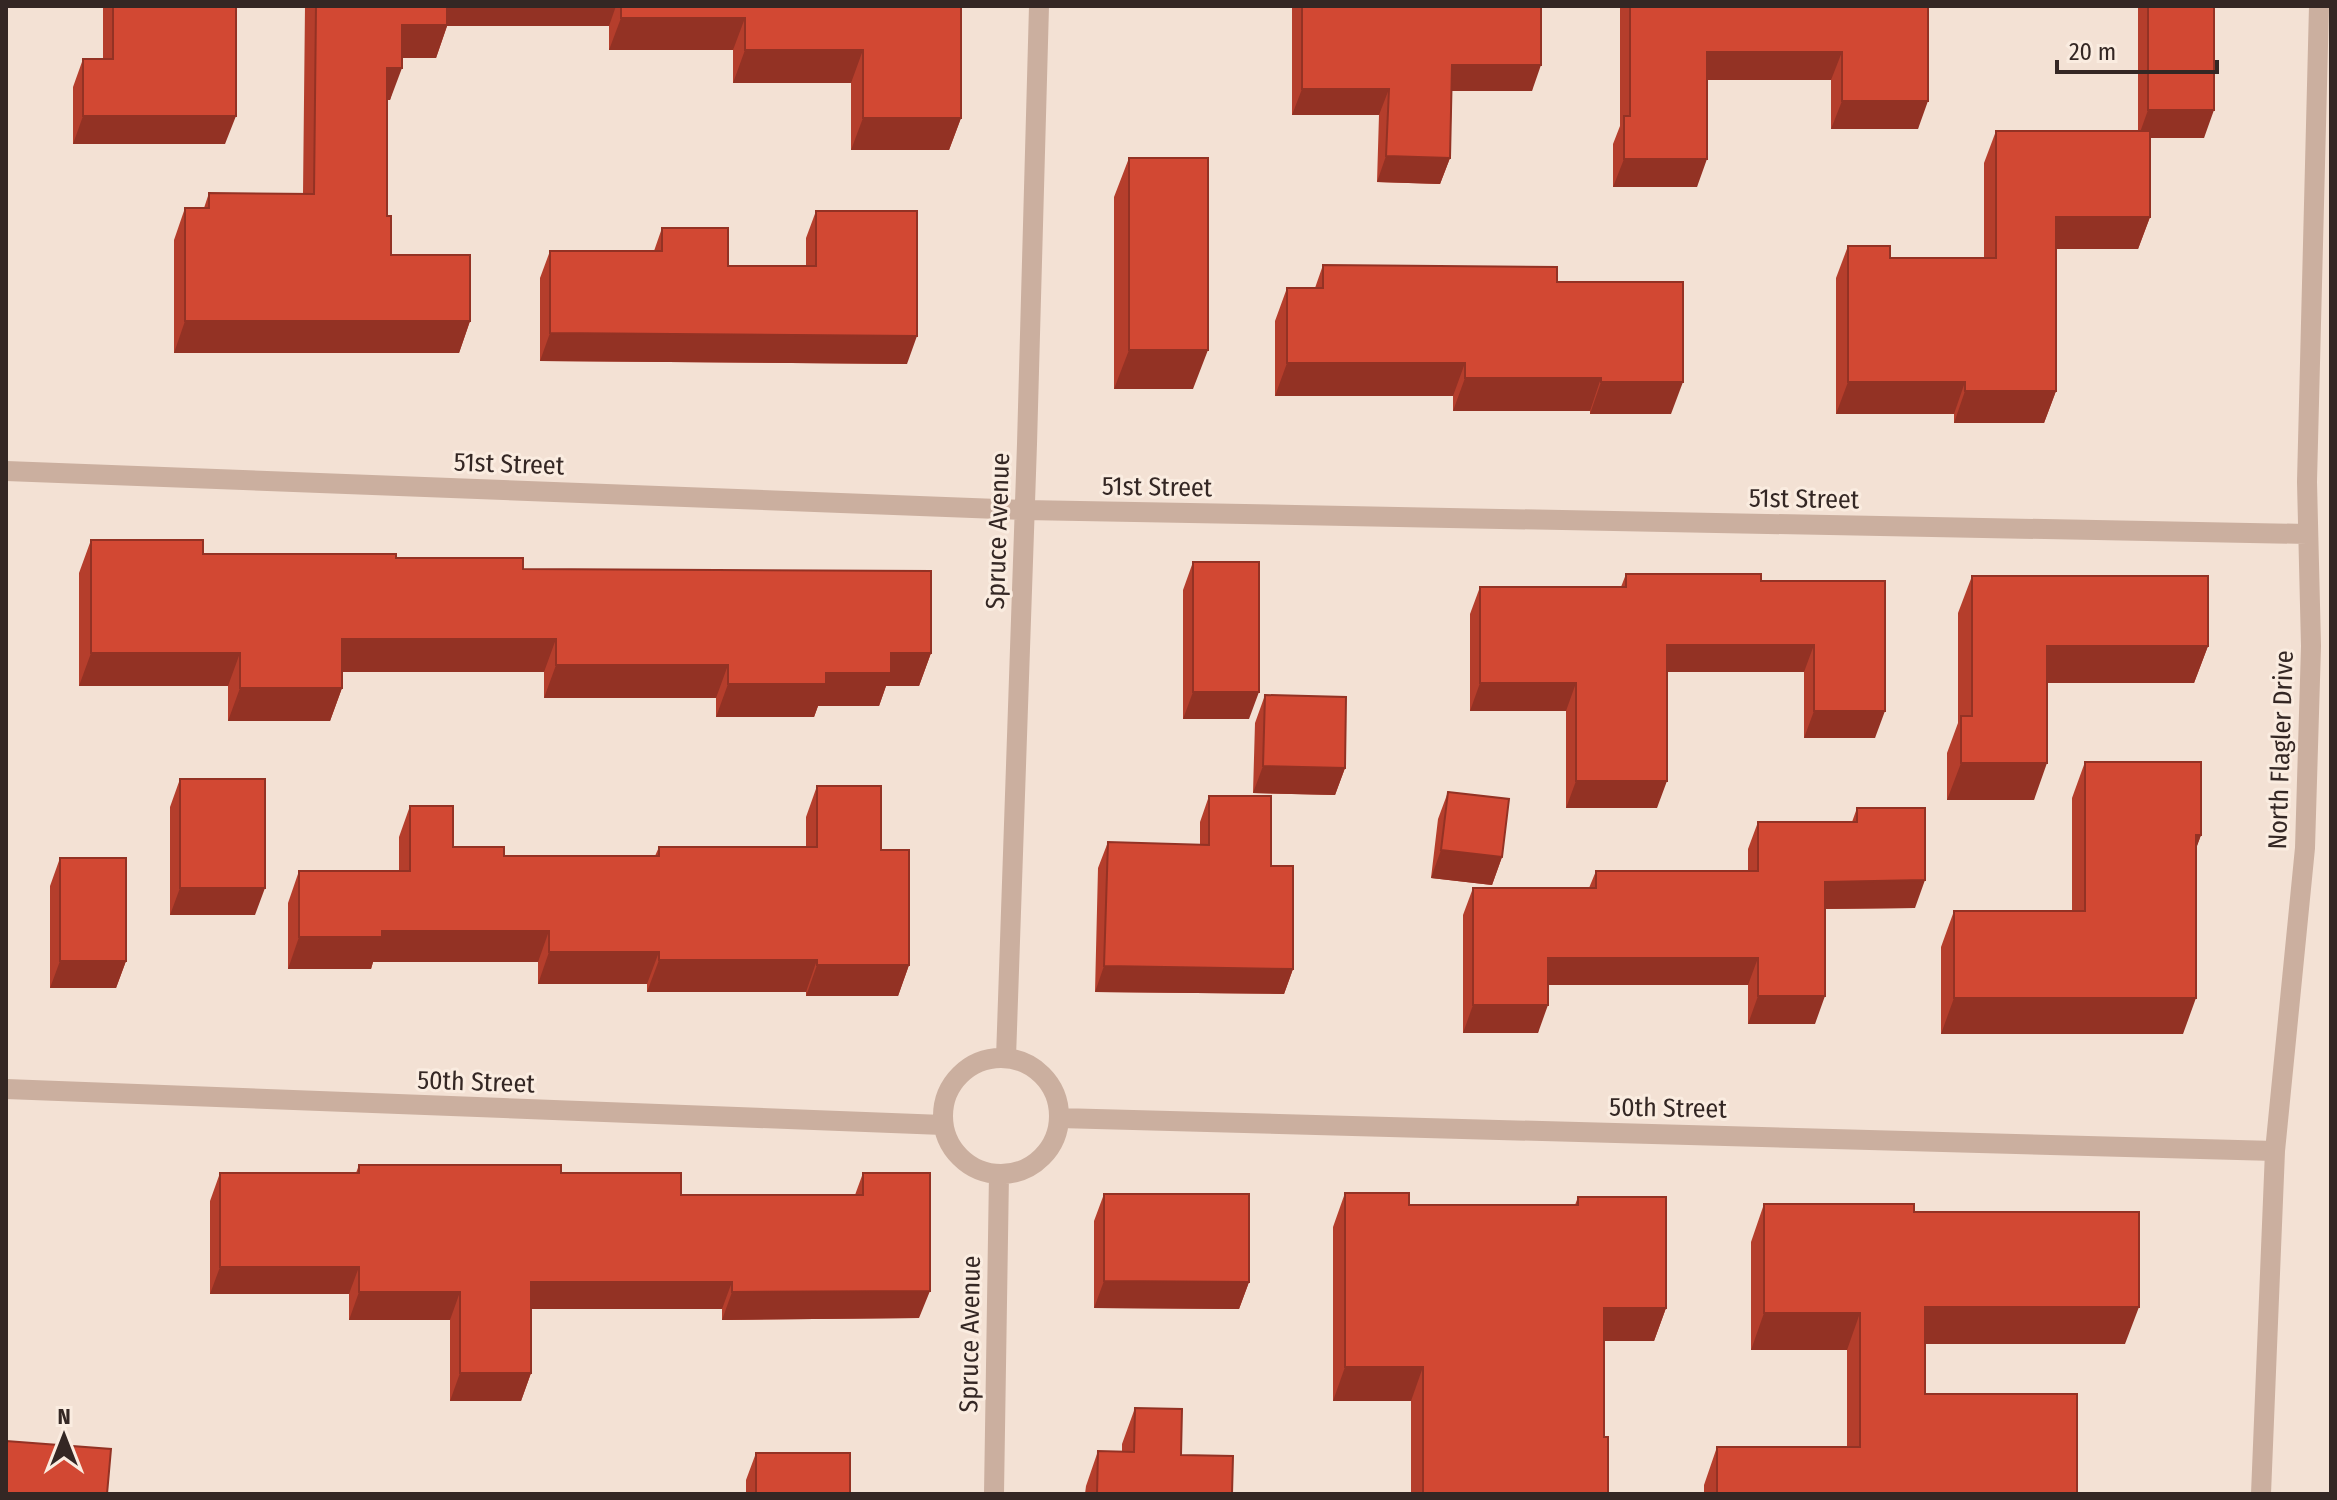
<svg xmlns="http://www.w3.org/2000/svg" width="2337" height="1500" viewBox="0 0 2337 1500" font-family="'Fira Sans Condensed',sans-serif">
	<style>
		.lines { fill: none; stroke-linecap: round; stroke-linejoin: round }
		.minor { stroke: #cbaf9f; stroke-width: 20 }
		.wall { fill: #b53e2c }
		.shaded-wall { fill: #933224 }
		.building { fill: #d24833; stroke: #933224; stroke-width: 2 }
		.labels { text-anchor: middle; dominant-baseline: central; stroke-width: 6; stroke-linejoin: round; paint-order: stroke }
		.street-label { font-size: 26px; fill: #342724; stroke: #faece0 }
	</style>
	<rect width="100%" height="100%" fill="#f3e1d4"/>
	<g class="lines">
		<path class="minor" d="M 6,471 L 1025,510 L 2307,534
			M 1006,1058 L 1027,444 L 1039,6
			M943 1116a58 58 0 1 1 116 0a58 58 0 1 1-116 0Z
			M 6,1089 L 943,1125
			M 1059,1118 L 2275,1151
			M 994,1494 L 999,1174
			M 2261,1494 L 2275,1151 L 2305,848 L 2311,646 L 2307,482 L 2319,6"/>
	</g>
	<path class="wall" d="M 103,6 L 236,6 L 225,144 L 73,144 L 73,87 L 83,59 L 103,59 Z
		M 305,6 L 961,6 L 961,118 L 949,150 L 851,150 L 851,83 L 733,83 L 733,50 L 609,50 L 609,26 L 447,26 L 436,58 L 402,58 L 390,100 L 387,100 L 387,216 L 391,255 L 470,321 L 459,353 L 174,353 L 174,240 L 185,208 L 204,208 L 209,193 L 303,194 Z
		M 1292,6 L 1541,6 L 1532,91 L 1452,91 L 1450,158 L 1440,184 L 1377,182 L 1379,115 L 1292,115 Z
		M 1620,6 L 1928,6 L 1918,129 L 1831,129 L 1831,80 L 1707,80 L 1697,187 L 1613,187 L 1613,144 L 1620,126 Z
		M 2138,6 L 2214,6 L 2204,138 L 2150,138 L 2150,217 L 2138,249 L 2056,249 L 2056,391 L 2044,423 L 1954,423 L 1954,414 L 1836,414 L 1836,278 L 1848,246 L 1890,258 L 1984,258 L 1984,163 L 1996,131 L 2138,131 Z
		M 1129,158 L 1193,389 L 1114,389 L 1114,197 Z
		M 816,211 L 907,364 L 540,361 L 540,278 L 550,251 L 654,251 L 662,228 L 728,266 L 806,266 L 806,238 Z
		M 1323,265 L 1557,282 L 1671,414 L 1590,414 L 1590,411 L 1453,411 L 1453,396 L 1275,396 L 1275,321 L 1287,288 L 1315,288 Z
		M 91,540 L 203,554 L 396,558 L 523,569 L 931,653 L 919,686 L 886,686 L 879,706 L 818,706 L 814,717 L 716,717 L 716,698 L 544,698 L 544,672 L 342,672 L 342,688 L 330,721 L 228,721 L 228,686 L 79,686 L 79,573 Z
		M 1193,562 L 1249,719 L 1183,719 L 1183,590 Z
		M 1626,574 L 1761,581 L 1885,581 L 1875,738 L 1804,738 L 1804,672 L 1667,672 L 1657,808 L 1566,808 L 1566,711 L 1470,711 L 1470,614 L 1480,587 L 1621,587 Z
		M 1972,576 L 2208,646 L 2194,683 L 2047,683 L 2034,800 L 1947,800 L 1947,753 L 1958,723 L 1958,613 Z
		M 1265,695 L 1345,768 L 1335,795 L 1253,793 L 1255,723 Z
		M 2085,762 L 2201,835 L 2196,848 L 2183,1034 L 1941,1034 L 1941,947 L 1954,911 L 2072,911 L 2072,798 Z
		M 180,779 L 255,915 L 170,915 L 170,807 Z
		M 817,786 L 881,850 L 909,965 L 898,996 L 806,996 L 806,992 L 647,992 L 647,984 L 538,984 L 538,962 L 373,962 L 371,969 L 288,969 L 288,903 L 299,871 L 399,871 L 399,837 L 410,806 L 453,847 L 504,856 L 655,856 L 659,847 L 806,847 L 806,817 Z
		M 1448,792 L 1502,857 L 1492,885 L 1431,878 L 1438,819 Z
		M 1209,796 L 1271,866 L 1293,969 L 1284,994 L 1095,992 L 1098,868 L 1108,842 L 1200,845 L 1200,822 Z
		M 1857,808 L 1915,908 L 1825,909 L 1815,1024 L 1748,1024 L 1748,985 L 1548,985 L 1538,1033 L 1463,1033 L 1463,915 L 1473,888 L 1589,888 L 1596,871 L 1748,871 L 1748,849 L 1758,822 L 1852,822 Z
		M 60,858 L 126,961 L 116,988 L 50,988 L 50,886 Z
		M 359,1165 L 561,1173 L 681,1195 L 855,1195 L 863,1173 L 919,1318 L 722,1320 L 722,1309 L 531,1309 L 531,1373 L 521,1401 L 450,1401 L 450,1320 L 349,1320 L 349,1294 L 210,1294 L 210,1201 L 220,1173 L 356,1173 Z
		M 1345,1193 L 1409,1205 L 1575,1205 L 1578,1197 L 1666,1308 L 1654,1341 L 1604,1341 L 1604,1437 L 1608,1494 L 1411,1494 L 1411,1401 L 1333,1401 L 1333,1227 Z
		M 1104,1194 L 1249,1282 L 1239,1309 L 1094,1308 L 1094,1221 Z
		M 1764,1204 L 1914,1212 L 2125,1344 L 1925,1344 L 1925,1394 L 2077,1494 L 1704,1494 L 1704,1485 L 1717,1447 L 1847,1447 L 1847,1350 L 1751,1350 L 1751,1242 Z
		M 1135,1408 L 1181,1455 L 1232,1494 L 1085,1494 L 1086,1486 L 1098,1451 L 1122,1452 L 1122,1444 Z
		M 756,1453 L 850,1494 L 746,1494 L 746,1480 Z"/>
	<path class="shaded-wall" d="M 443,6 L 616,6 L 609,26 L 447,26 L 436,58 L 390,58 L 402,25 Z
		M 621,18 L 745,18 L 733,50 L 609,50 Z
		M 745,50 L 863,50 L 851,83 L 733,83 Z
		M 1707,52 L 1842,52 L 1831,80 L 1697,80 Z
		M 1452,65 L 1541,65 L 1532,91 L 1443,91 Z
		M 387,68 L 402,68 L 390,100 L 376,100 Z
		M 1302,89 L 1389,89 L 1379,115 L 1292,115 Z
		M 1842,101 L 1928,101 L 1918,129 L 1831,129 Z
		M 2148,110 L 2214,110 L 2204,138 L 2138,138 Z
		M 83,116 L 236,116 L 225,144 L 73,144 Z
		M 863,118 L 961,118 L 949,150 L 851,150 Z
		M 1386,156 L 1450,158 L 1440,184 L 1377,182 Z
		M 1624,159 L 1707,159 L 1697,187 L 1613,187 Z
		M 2056,217 L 2150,217 L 2138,249 L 2044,249 Z
		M 185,321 L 470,321 L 459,353 L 174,353 Z
		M 550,333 L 917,336 L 907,364 L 540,361 Z
		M 1129,350 L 1208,350 L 1193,389 L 1114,389 Z
		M 1287,363 L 1465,363 L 1453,396 L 1275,396 Z
		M 1465,378 L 1601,378 L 1590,411 L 1453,411 Z
		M 1601,382 L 1683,382 L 1671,414 L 1590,414 Z
		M 1848,382 L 1965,382 L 1954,414 L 1836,414 Z
		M 1965,391 L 2056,391 L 2044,423 L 1954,423 Z
		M 342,639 L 556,639 L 544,672 L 330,672 Z
		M 1667,645 L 1814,645 L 1804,672 L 1657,672 Z
		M 2047,646 L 2208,646 L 2194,683 L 2034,683 Z
		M 91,653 L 240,653 L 228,686 L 79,686 Z
		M 891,653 L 931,653 L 919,686 L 886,686 L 879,706 L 818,706 L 814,717 L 716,717 L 728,684 L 826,673 Z
		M 556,665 L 728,665 L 716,698 L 544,698 Z
		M 1480,683 L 1576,683 L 1566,711 L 1470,711 Z
		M 240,688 L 342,688 L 330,721 L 228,721 Z
		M 1193,692 L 1259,692 L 1249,719 L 1183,719 Z
		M 1814,711 L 1885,711 L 1875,738 L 1804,738 Z
		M 1961,763 L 2047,763 L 2034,800 L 1947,800 Z
		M 1263,766 L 1345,768 L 1335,795 L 1253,793 Z
		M 1576,781 L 1667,781 L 1657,808 L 1566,808 Z
		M 2196,835 L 2201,835 L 2188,871 Z
		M 1441,850 L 1502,857 L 1492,885 L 1431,878 Z
		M 1925,880 L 1915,908 L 1815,909 L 1825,882 Z
		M 180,888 L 265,888 L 255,915 L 170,915 Z
		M 382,931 L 549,931 L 538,962 L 373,962 L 371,969 L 288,969 L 299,937 Z
		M 549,952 L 659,952 L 647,984 L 538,984 Z
		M 1548,958 L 1758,958 L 1748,985 L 1538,985 Z
		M 659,960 L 817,960 L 806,992 L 647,992 Z
		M 60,961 L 126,961 L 116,988 L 50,988 Z
		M 817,965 L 909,965 L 898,996 L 806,996 Z
		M 1104,966 L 1293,969 L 1284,994 L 1095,992 Z
		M 1758,996 L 1825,996 L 1815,1024 L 1748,1024 Z
		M 1954,998 L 2196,998 L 2183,1034 L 1941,1034 Z
		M 1473,1005 L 1548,1005 L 1538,1033 L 1463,1033 Z
		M 220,1267 L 359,1267 L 349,1294 L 210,1294 Z
		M 1104,1281 L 1249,1282 L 1239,1309 L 1094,1308 Z
		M 531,1282 L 732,1282 L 722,1309 L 521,1309 Z
		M 930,1291 L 919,1318 L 722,1320 L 732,1292 Z
		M 359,1292 L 460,1292 L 450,1320 L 349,1320 Z
		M 1925,1307 L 2139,1307 L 2125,1344 L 1911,1344 Z
		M 1604,1308 L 1666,1308 L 1654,1341 L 1592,1341 Z
		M 1764,1313 L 1860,1313 L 1847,1350 L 1751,1350 Z
		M 1345,1367 L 1423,1367 L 1411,1401 L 1333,1401 Z
		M 460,1373 L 531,1373 L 521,1401 L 450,1401 Z"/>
	<path class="building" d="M 113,6 L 236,6 L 236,116 L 83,116 L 83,59 L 113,59 Z
		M 316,6 L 447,6 L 447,25 L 402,25 L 402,68 L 387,68 L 387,216 L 391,216 L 391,255 L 470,255 L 470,321 L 185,321 L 185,208 L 209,208 L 209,193 L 314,194 Z
		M 621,6 L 961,6 L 961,118 L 863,118 L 863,50 L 745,50 L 745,18 L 621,18 Z
		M 1302,6 L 1541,6 L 1541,65 L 1452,65 L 1450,158 L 1386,156 L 1389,89 L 1302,89 Z
		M 1630,6 L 1928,6 L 1928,101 L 1842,101 L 1842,52 L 1707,52 L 1707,159 L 1624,159 L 1624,116 L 1630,116 Z
		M 2148,6 L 2214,6 L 2214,110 L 2148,110 Z
		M 1996,131 L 2150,131 L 2150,217 L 2056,217 L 2056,391 L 1965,391 L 1965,382 L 1848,382 L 1848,246 L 1890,246 L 1890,258 L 1996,258 Z
		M 1129,158 L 1208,158 L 1208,350 L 1129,350 Z
		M 816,211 L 917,211 L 917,336 L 550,333 L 550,251 L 662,251 L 662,228 L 728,228 L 728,266 L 816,266 Z
		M 1323,265 L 1557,267 L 1557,282 L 1683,282 L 1683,382 L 1601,382 L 1601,378 L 1465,378 L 1465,363 L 1287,363 L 1287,288 L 1323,288 Z
		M 91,540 L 203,540 L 203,554 L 396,554 L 396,558 L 523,558 L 523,569 L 931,571 L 931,653 L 891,653 L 891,673 L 826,673 L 826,684 L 728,684 L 728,665 L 556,665 L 556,639 L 342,639 L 342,688 L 240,688 L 240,653 L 91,653 Z
		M 1193,562 L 1259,562 L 1259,692 L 1193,692 Z
		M 1626,574 L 1761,574 L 1761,581 L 1885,581 L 1885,711 L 1814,711 L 1814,645 L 1667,645 L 1667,781 L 1576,781 L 1576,683 L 1480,683 L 1480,587 L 1626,587 Z
		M 1972,576 L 2208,576 L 2208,646 L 2047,646 L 2047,763 L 1961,763 L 1961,716 L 1972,716 Z
		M 1265,695 L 1346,697 L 1345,768 L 1263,766 Z
		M 2085,762 L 2201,762 L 2201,835 L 2196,835 L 2196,998 L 1954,998 L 1954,911 L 2085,911 Z
		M 180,779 L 265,779 L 265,888 L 180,888 Z
		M 817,786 L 881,786 L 881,850 L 909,850 L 909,965 L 817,965 L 817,960 L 659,960 L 659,952 L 549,952 L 549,931 L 382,931 L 382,937 L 299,937 L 299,871 L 410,871 L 410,806 L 453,806 L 453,847 L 504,847 L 504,856 L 659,856 L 659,847 L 817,847 Z
		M 1448,792 L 1509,799 L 1502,857 L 1441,850 Z
		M 1209,796 L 1271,796 L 1271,866 L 1293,866 L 1293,969 L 1104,966 L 1108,842 L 1209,845 Z
		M 1857,808 L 1925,808 L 1925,880 L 1825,882 L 1825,996 L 1758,996 L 1758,958 L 1548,958 L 1548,1005 L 1473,1005 L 1473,888 L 1596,888 L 1596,871 L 1758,871 L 1758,822 L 1857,822 Z
		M 60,858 L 126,858 L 126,961 L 60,961 Z
		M 359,1165 L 561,1165 L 561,1173 L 681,1173 L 681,1195 L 863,1195 L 863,1173 L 930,1173 L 930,1291 L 732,1292 L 732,1282 L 531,1282 L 531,1373 L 460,1373 L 460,1292 L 359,1292 L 359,1267 L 220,1267 L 220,1173 L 359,1173 Z
		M 1345,1193 L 1409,1193 L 1409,1205 L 1578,1205 L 1578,1197 L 1666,1197 L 1666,1308 L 1604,1308 L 1604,1437 L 1608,1437 L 1608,1494 L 1423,1494 L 1423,1367 L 1345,1367 Z
		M 1104,1194 L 1249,1194 L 1249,1282 L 1104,1281 Z
		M 1764,1204 L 1914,1204 L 1914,1212 L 2139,1212 L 2139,1307 L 1925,1307 L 1925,1394 L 2077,1394 L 2077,1494 L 1717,1494 L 1717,1447 L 1860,1447 L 1860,1313 L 1764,1313 Z
		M 1135,1408 L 1182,1409 L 1181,1455 L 1233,1456 L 1232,1494 L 1097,1494 L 1098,1451 L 1134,1452 Z
		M 6,1441 L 111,1449 L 107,1494 L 6,1494 Z
		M 756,1453 L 850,1453 L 850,1494 L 756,1494 Z"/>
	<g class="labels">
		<g class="street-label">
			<text transform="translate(509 464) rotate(2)">51st Street</text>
			<text transform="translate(1157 487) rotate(1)">51st Street</text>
			<text transform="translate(1804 499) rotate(1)">51st Street</text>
			<text transform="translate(998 531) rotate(-88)">Spruce Avenue</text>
			<text transform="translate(2281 750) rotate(-88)">North Flagler Drive</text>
			<text transform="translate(476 1082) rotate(2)">50th Street</text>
			<text transform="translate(1668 1108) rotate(1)">50th Street</text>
			<text transform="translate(970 1334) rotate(-89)">Spruce Avenue</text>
		</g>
	</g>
	<rect width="2337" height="1500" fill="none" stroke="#342724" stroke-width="16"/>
	<g transform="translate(64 1436)" stroke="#faece0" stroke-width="6" paint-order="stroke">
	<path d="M0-6L14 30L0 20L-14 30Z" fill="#342724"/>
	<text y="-12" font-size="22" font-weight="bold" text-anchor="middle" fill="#342724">N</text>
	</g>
	<path d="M2057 60v12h160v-12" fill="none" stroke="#342724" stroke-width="4"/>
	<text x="2069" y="60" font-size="24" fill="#342724" stroke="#faece0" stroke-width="6" paint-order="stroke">20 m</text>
</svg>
